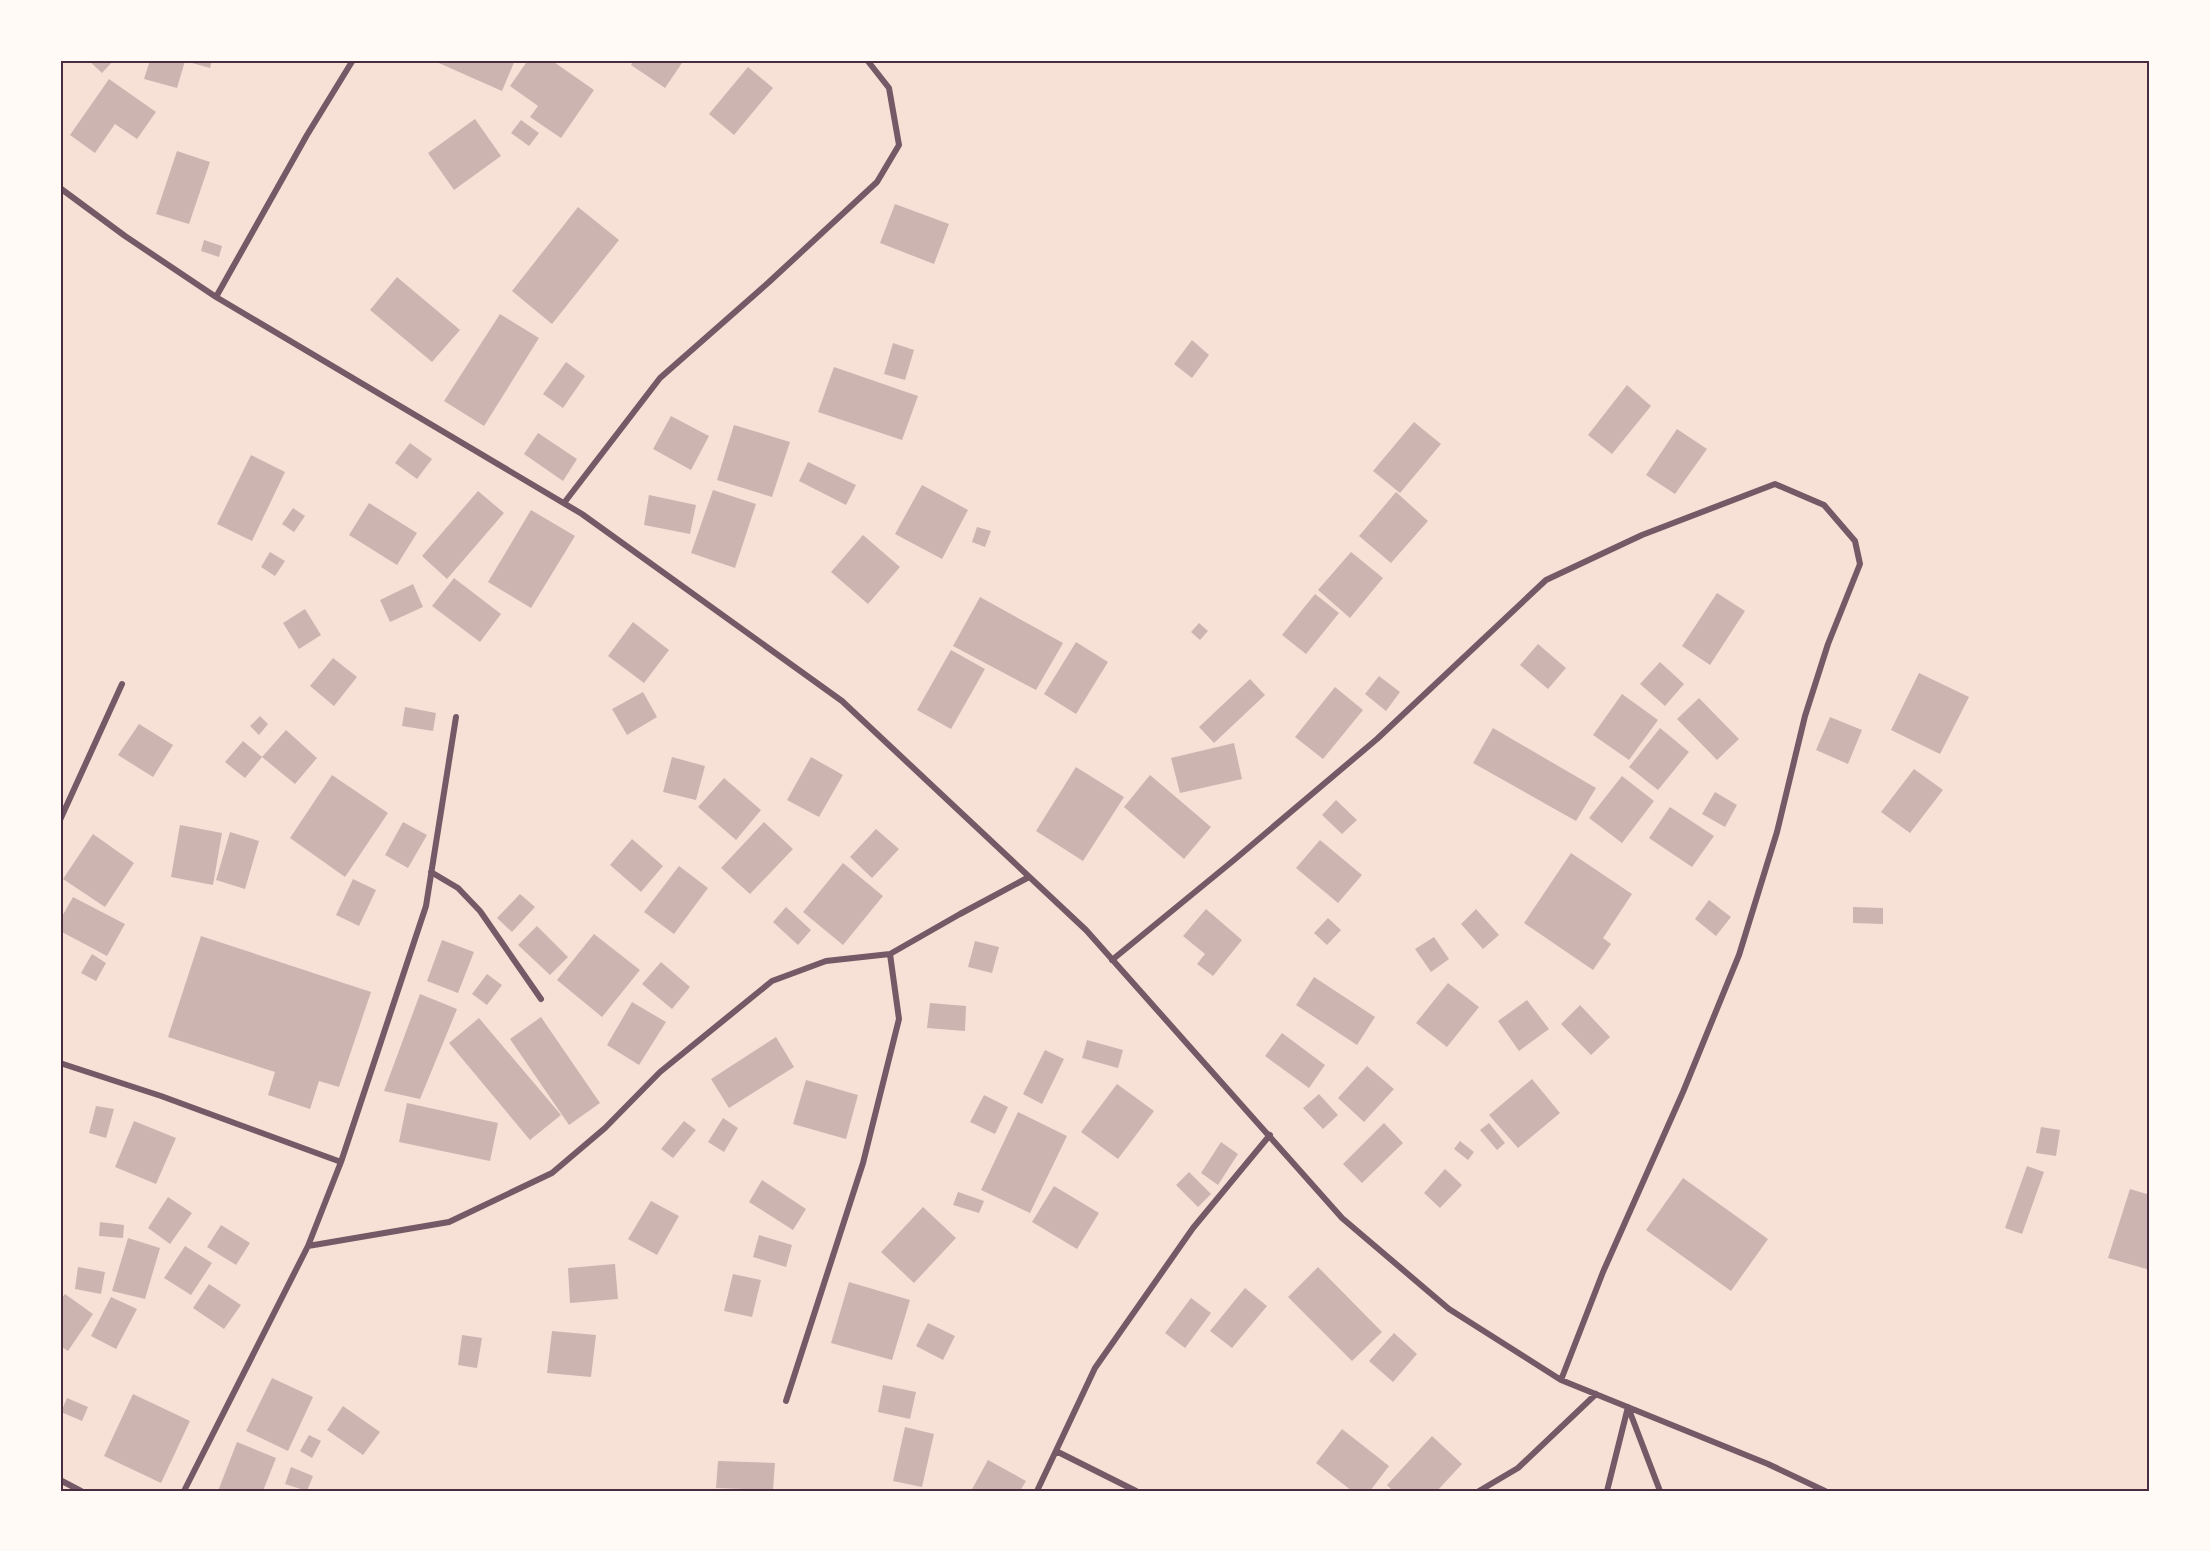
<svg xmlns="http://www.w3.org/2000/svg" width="2210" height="1551" viewBox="0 0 2210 1551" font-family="'PT Sans Narrow',sans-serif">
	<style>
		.building { fill: #ccb4b1 }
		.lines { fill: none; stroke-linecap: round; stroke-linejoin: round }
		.minor { stroke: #755966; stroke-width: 6 }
		.neatline { fill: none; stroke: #4a2c40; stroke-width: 2 }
	</style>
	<rect width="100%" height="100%" fill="#f7e1d7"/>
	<path class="building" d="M 88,60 L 114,60 L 102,73 Z
		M 150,60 L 212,60 L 210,68 L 185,61 L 177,88 L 144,79 Z
		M 432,60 L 515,60 L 502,91 Z
		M 528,60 L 551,60 L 594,90 L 561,138 L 530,117 L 538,106 L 510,86 Z
		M 634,60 L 684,60 L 665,88 L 631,65 Z
		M 748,67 L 773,88 L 734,135 L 709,114 Z
		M 109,79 L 156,112 L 137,139 L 115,124 L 95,153 L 70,135 Z
		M 475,119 L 501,156 L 454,190 L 428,153 Z
		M 521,120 L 539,133 L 529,146 L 511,133 Z
		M 177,151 L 210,162 L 189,224 L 156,214 Z
		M 895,204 L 949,224 L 934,264 L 880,243 Z
		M 578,207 L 619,240 L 552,324 L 512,291 Z
		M 204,240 L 222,246 L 219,257 L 201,251 Z
		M 397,277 L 460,330 L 432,362 L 370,310 Z
		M 500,314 L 539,338 L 484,426 L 444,401 Z
		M 1192,340 L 1209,355 L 1192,378 L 1174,364 Z
		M 893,343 L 914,350 L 905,380 L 884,374 Z
		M 566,362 L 585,376 L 563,408 L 543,394 Z
		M 834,367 L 918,396 L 902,440 L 818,412 Z
		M 1627,385 L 1651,406 L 1612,454 L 1588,435 Z
		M 671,416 L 709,436 L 691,470 L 653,449 Z
		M 1414,422 L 1441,444 L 1400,493 L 1373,471 Z
		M 734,425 L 790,442 L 772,497 L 717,480 Z
		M 1677,429 L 1707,449 L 1675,494 L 1646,475 Z
		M 538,433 L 577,459 L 563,481 L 524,454 Z
		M 410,443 L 432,459 L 417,479 L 395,463 Z
		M 251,455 L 285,472 L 252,541 L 217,524 Z
		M 808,462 L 856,485 L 846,505 L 799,481 Z
		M 922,485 L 968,510 L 942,559 L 895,534 Z
		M 713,490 L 756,504 L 735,568 L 691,553 Z
		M 478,491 L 504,513 L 447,579 L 422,556 Z
		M 1396,492 L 1428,521 L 1391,563 L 1359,536 Z
		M 649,495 L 696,505 L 690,534 L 644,525 Z
		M 369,503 L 417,533 L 397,565 L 349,535 Z
		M 293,508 L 305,516 L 294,532 L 282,524 Z
		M 531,510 L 575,536 L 531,608 L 488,582 Z
		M 977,527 L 991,531 L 985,547 L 972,542 Z
		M 863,535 L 900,567 L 868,604 L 831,572 Z
		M 270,552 L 285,561 L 275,576 L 261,567 Z
		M 1351,552 L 1383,578 L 1350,618 L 1318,590 Z
		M 454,578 L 501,614 L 480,642 L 432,606 Z
		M 413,584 L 423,607 L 390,622 L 380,600 Z
		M 1717,593 L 1745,611 L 1710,665 L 1682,646 Z
		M 1315,594 L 1339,613 L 1306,654 L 1282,635 Z
		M 980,597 L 1063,643 L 1036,690 L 953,646 Z
		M 305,609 L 321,635 L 299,649 L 283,623 Z
		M 633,622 L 669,650 L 644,683 L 608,656 Z
		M 1199,623 L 1208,631 L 1200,640 L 1191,632 Z
		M 1076,642 L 1108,662 L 1076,714 L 1044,694 Z
		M 1538,644 L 1566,668 L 1548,689 L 1520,665 Z
		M 951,650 L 985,669 L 951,729 L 917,710 Z
		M 333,658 L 357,677 L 334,706 L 310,686 Z
		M 1660,662 L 1684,684 L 1665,706 L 1640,684 Z
		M 1919,673 L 1969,697 L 1940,754 L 1891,730 Z
		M 1379,676 L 1400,692 L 1386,711 L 1365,694 Z
		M 1250,679 L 1265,695 L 1214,743 L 1199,727 Z
		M 1335,687 L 1363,710 L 1323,759 L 1295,737 Z
		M 643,692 L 657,717 L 627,735 L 612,709 Z
		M 1622,694 L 1658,720 L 1629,760 L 1593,735 Z
		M 1699,698 L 1739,739 L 1717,760 L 1677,719 Z
		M 405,707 L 436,713 L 433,731 L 402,726 Z
		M 260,716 L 268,724 L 259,735 L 250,726 Z
		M 1830,717 L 1862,730 L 1848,764 L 1816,750 Z
		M 139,724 L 173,745 L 153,777 L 118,755 Z
		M 1493,728 L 1596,788 L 1576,821 L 1473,763 Z
		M 1660,728 L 1689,752 L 1658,790 L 1629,767 Z
		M 286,730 L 317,758 L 295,784 L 262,757 Z
		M 243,741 L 262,757 L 245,778 L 225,762 Z
		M 1234,743 L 1242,779 L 1180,793 L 1171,758 Z
		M 672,757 L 705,766 L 696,800 L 663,792 Z
		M 811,757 L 843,775 L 819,817 L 787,800 Z
		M 1076,767 L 1124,797 L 1083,861 L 1036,831 Z
		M 1914,769 L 1943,790 L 1910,833 L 1881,812 Z
		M 332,775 L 388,813 L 345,877 L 290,838 Z
		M 1150,775 L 1211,827 L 1184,859 L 1124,807 Z
		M 1622,776 L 1654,801 L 1622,843 L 1589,818 Z
		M 724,778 L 761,810 L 736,840 L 698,807 Z
		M 1715,792 L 1737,805 L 1725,827 L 1702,814 Z
		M 1336,800 L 1357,820 L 1342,834 L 1322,815 Z
		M 1670,807 L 1714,836 L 1692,867 L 1649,838 Z
		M 403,822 L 427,835 L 408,868 L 385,855 Z
		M 764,822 L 793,849 L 750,894 L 721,868 Z
		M 180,825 L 222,833 L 213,885 L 171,877 Z
		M 876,829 L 899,849 L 872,878 L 850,857 Z
		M 230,832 L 259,841 L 245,889 L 216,880 Z
		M 93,834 L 134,863 L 105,907 L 63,879 Z
		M 632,839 L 663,866 L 641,892 L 610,865 Z
		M 1320,840 L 1362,875 L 1338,903 L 1296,868 Z
		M 1571,853 L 1632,894 L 1603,938 L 1611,944 L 1593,970 L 1524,923 Z
		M 843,863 L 883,896 L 843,945 L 803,912 Z
		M 679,866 L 708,888 L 674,934 L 644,912 Z
		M 353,879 L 376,890 L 359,926 L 336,915 Z
		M 520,894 L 535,907 L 512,932 L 497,918 Z
		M 73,897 L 125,924 L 107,956 L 60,931 L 60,920 Z
		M 1709,900 L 1731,917 L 1716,936 L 1695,919 Z
		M 786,907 L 811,930 L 798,945 L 773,922 Z
		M 1853,907 L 1883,908 L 1883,924 L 1853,923 Z
		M 1206,909 L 1242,940 L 1213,976 L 1197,964 L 1205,954 L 1183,936 Z
		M 1476,909 L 1499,935 L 1483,949 L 1461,924 Z
		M 1328,918 L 1341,930 L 1327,945 L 1314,933 Z
		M 537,926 L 568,957 L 550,975 L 518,945 Z
		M 594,934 L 640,970 L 602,1017 L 557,980 Z
		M 201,936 L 371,992 L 339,1087 L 319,1081 L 310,1109 L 268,1095 L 275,1072 L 168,1037 Z
		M 1434,937 L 1449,959 L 1431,972 L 1415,949 Z
		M 442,940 L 474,952 L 458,993 L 427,981 Z
		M 975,941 L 999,947 L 992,973 L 968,967 Z
		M 92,954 L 106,963 L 96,981 L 81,973 Z
		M 661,962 L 690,987 L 672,1009 L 642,984 Z
		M 487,974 L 502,985 L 487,1005 L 472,994 Z
		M 1314,977 L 1375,1017 L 1357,1045 L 1296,1005 Z
		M 1448,983 L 1479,1007 L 1447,1047 L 1416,1023 Z
		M 420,994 L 457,1009 L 420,1099 L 384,1091 Z
		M 1527,1000 L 1549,1029 L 1519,1051 L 1498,1021 Z
		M 632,1002 L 666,1022 L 639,1065 L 607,1045 Z
		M 930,1003 L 966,1006 L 965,1031 L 927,1028 Z
		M 1580,1005 L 1610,1037 L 1591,1055 L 1561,1024 Z
		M 541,1017 L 600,1103 L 569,1125 L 510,1039 Z
		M 479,1018 L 561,1115 L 530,1140 L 449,1043 Z
		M 1282,1033 L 1325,1065 L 1309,1088 L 1265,1056 Z
		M 776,1037 L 794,1067 L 729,1108 L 711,1079 Z
		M 1087,1040 L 1123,1050 L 1118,1068 L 1082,1058 Z
		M 1045,1050 L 1064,1059 L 1042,1104 L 1023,1094 Z
		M 1367,1066 L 1394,1089 L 1364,1122 L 1338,1098 Z
		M 1532,1079 L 1560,1113 L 1518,1148 L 1489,1115 Z
		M 806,1080 L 858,1095 L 846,1139 L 793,1124 Z
		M 1117,1084 L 1154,1111 L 1118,1159 L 1081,1132 Z
		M 1319,1094 L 1338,1115 L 1323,1129 L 1303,1108 Z
		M 984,1095 L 1008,1107 L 995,1134 L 970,1122 Z
		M 407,1103 L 498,1123 L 490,1161 L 399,1142 Z
		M 96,1106 L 114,1109 L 106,1138 L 89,1133 Z
		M 1018,1112 L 1067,1136 L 1030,1213 L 981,1190 Z
		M 723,1118 L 738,1128 L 724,1152 L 708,1142 Z
		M 134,1121 L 176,1138 L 156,1184 L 115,1167 Z
		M 684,1121 L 696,1130 L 673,1158 L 661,1149 Z
		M 1384,1123 L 1403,1143 L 1362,1183 L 1343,1164 Z
		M 1489,1123 L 1505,1143 L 1497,1150 L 1480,1130 Z
		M 2041,1127 L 2060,1130 L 2056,1156 L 2036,1153 Z
		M 1460,1141 L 1474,1152 L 1468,1160 L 1454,1149 Z
		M 1221,1142 L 1238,1154 L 1218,1185 L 1201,1173 Z
		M 2027,1166 L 2044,1172 L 2022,1234 L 2005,1228 Z
		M 1445,1169 L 1462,1185 L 1440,1208 L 1424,1193 Z
		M 1189,1172 L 1211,1194 L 1198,1207 L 1176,1185 Z
		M 1683,1178 L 1768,1239 L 1731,1291 L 1646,1230 Z
		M 762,1180 L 806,1209 L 793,1230 L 749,1202 Z
		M 1054,1186 L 1099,1213 L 1077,1249 L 1032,1222 Z
		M 2130,1189 L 2150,1195 L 2150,1270 L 2108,1258 Z
		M 958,1192 L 984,1201 L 979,1213 L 953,1205 Z
		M 168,1197 L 192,1213 L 170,1244 L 148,1228 Z
		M 651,1201 L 679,1216 L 657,1255 L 628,1239 Z
		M 923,1207 L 956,1238 L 914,1283 L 881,1252 Z
		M 100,1222 L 124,1225 L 123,1238 L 99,1236 Z
		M 221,1225 L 250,1243 L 236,1265 L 207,1247 Z
		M 759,1235 L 792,1245 L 786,1267 L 753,1257 Z
		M 128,1238 L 160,1248 L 145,1299 L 112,1291 Z
		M 185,1246 L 212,1263 L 191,1295 L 164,1278 Z
		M 615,1264 L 618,1299 L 570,1303 L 568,1268 Z
		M 78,1267 L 105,1272 L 101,1294 L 75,1289 Z
		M 1318,1267 L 1382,1332 L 1352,1361 L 1288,1297 Z
		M 733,1274 L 761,1280 L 752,1317 L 724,1311 Z
		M 849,1282 L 910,1300 L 892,1360 L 831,1343 Z
		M 209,1284 L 241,1305 L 224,1329 L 193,1308 Z
		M 1245,1288 L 1267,1306 L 1232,1348 L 1210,1331 Z
		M 65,1294 L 93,1314 L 68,1351 L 60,1346 L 60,1300 Z
		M 111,1297 L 137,1309 L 116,1349 L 91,1336 Z
		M 1191,1298 L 1211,1313 L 1185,1348 L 1165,1333 Z
		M 928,1323 L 955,1336 L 943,1360 L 916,1346 Z
		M 552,1331 L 596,1335 L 591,1377 L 547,1373 Z
		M 1394,1333 L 1417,1354 L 1393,1382 L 1369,1361 Z
		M 462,1335 L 482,1338 L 477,1368 L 458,1365 Z
		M 272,1378 L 313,1397 L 288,1451 L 246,1431 Z
		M 883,1385 L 916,1392 L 910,1419 L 878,1412 Z
		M 133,1394 L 190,1421 L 161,1483 L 104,1456 Z
		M 67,1398 L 88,1407 L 82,1421 L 61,1412 Z
		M 343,1406 L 380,1432 L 363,1455 L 327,1430 Z
		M 905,1427 L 934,1434 L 922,1487 L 893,1481 Z
		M 1342,1429 L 1389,1466 L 1370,1491 L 1352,1491 L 1316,1463 Z
		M 309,1435 L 321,1441 L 312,1458 L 300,1451 Z
		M 1432,1436 L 1462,1464 L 1437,1491 L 1393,1491 L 1387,1485 Z
		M 237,1442 L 276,1458 L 263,1491 L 218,1491 Z
		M 988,1460 L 1026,1481 L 1020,1491 L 971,1491 Z
		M 718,1461 L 775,1463 L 773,1490 L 716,1488 Z
		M 291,1467 L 313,1476 L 307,1491 L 285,1484 Z"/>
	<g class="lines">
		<path class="minor" d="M 60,188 L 125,236 L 216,297 L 582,514 L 842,701 L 1086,930 L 1342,1218 L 1449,1309 L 1561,1380 L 1768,1464 L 1825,1491
			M 216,297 L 307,135 L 353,60
			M 564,503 L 660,378 L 769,282 L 877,182 L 899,145 L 889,88 L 867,60
			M 60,820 L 122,684
			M 431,872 L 458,888 L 480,911 L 541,999
			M 1112,960 L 1234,860 L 1377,739 L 1546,580 L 1642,535 L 1775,484 L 1824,505 L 1855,541 L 1860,564 L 1828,644 L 1805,716 L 1777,832 L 1739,955 L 1683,1092 L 1603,1272 L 1561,1380
			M 60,1063 L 161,1096 L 341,1162
			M 308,1246 L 449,1222 L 552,1173 L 605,1128 L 660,1072 L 772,981 L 826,961 L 890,954 L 960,914 L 1029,877
			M 786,1401 L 863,1163 L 899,1019 L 890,954
			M 1628,1407 L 1660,1491
			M 1056,1451 L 1136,1491
			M 60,1480 L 81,1491
			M 184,1491 L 308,1246 L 341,1162 L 426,906 L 456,717
			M 1037,1491 L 1095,1368 L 1193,1228 L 1270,1135
			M 1479,1491 L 1518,1468 L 1596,1394
			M 1607,1491 L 1628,1407"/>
	</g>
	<rect width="2210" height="1551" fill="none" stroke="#fffaf5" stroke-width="123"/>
	<rect x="62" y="62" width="2086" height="1428" class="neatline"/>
</svg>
